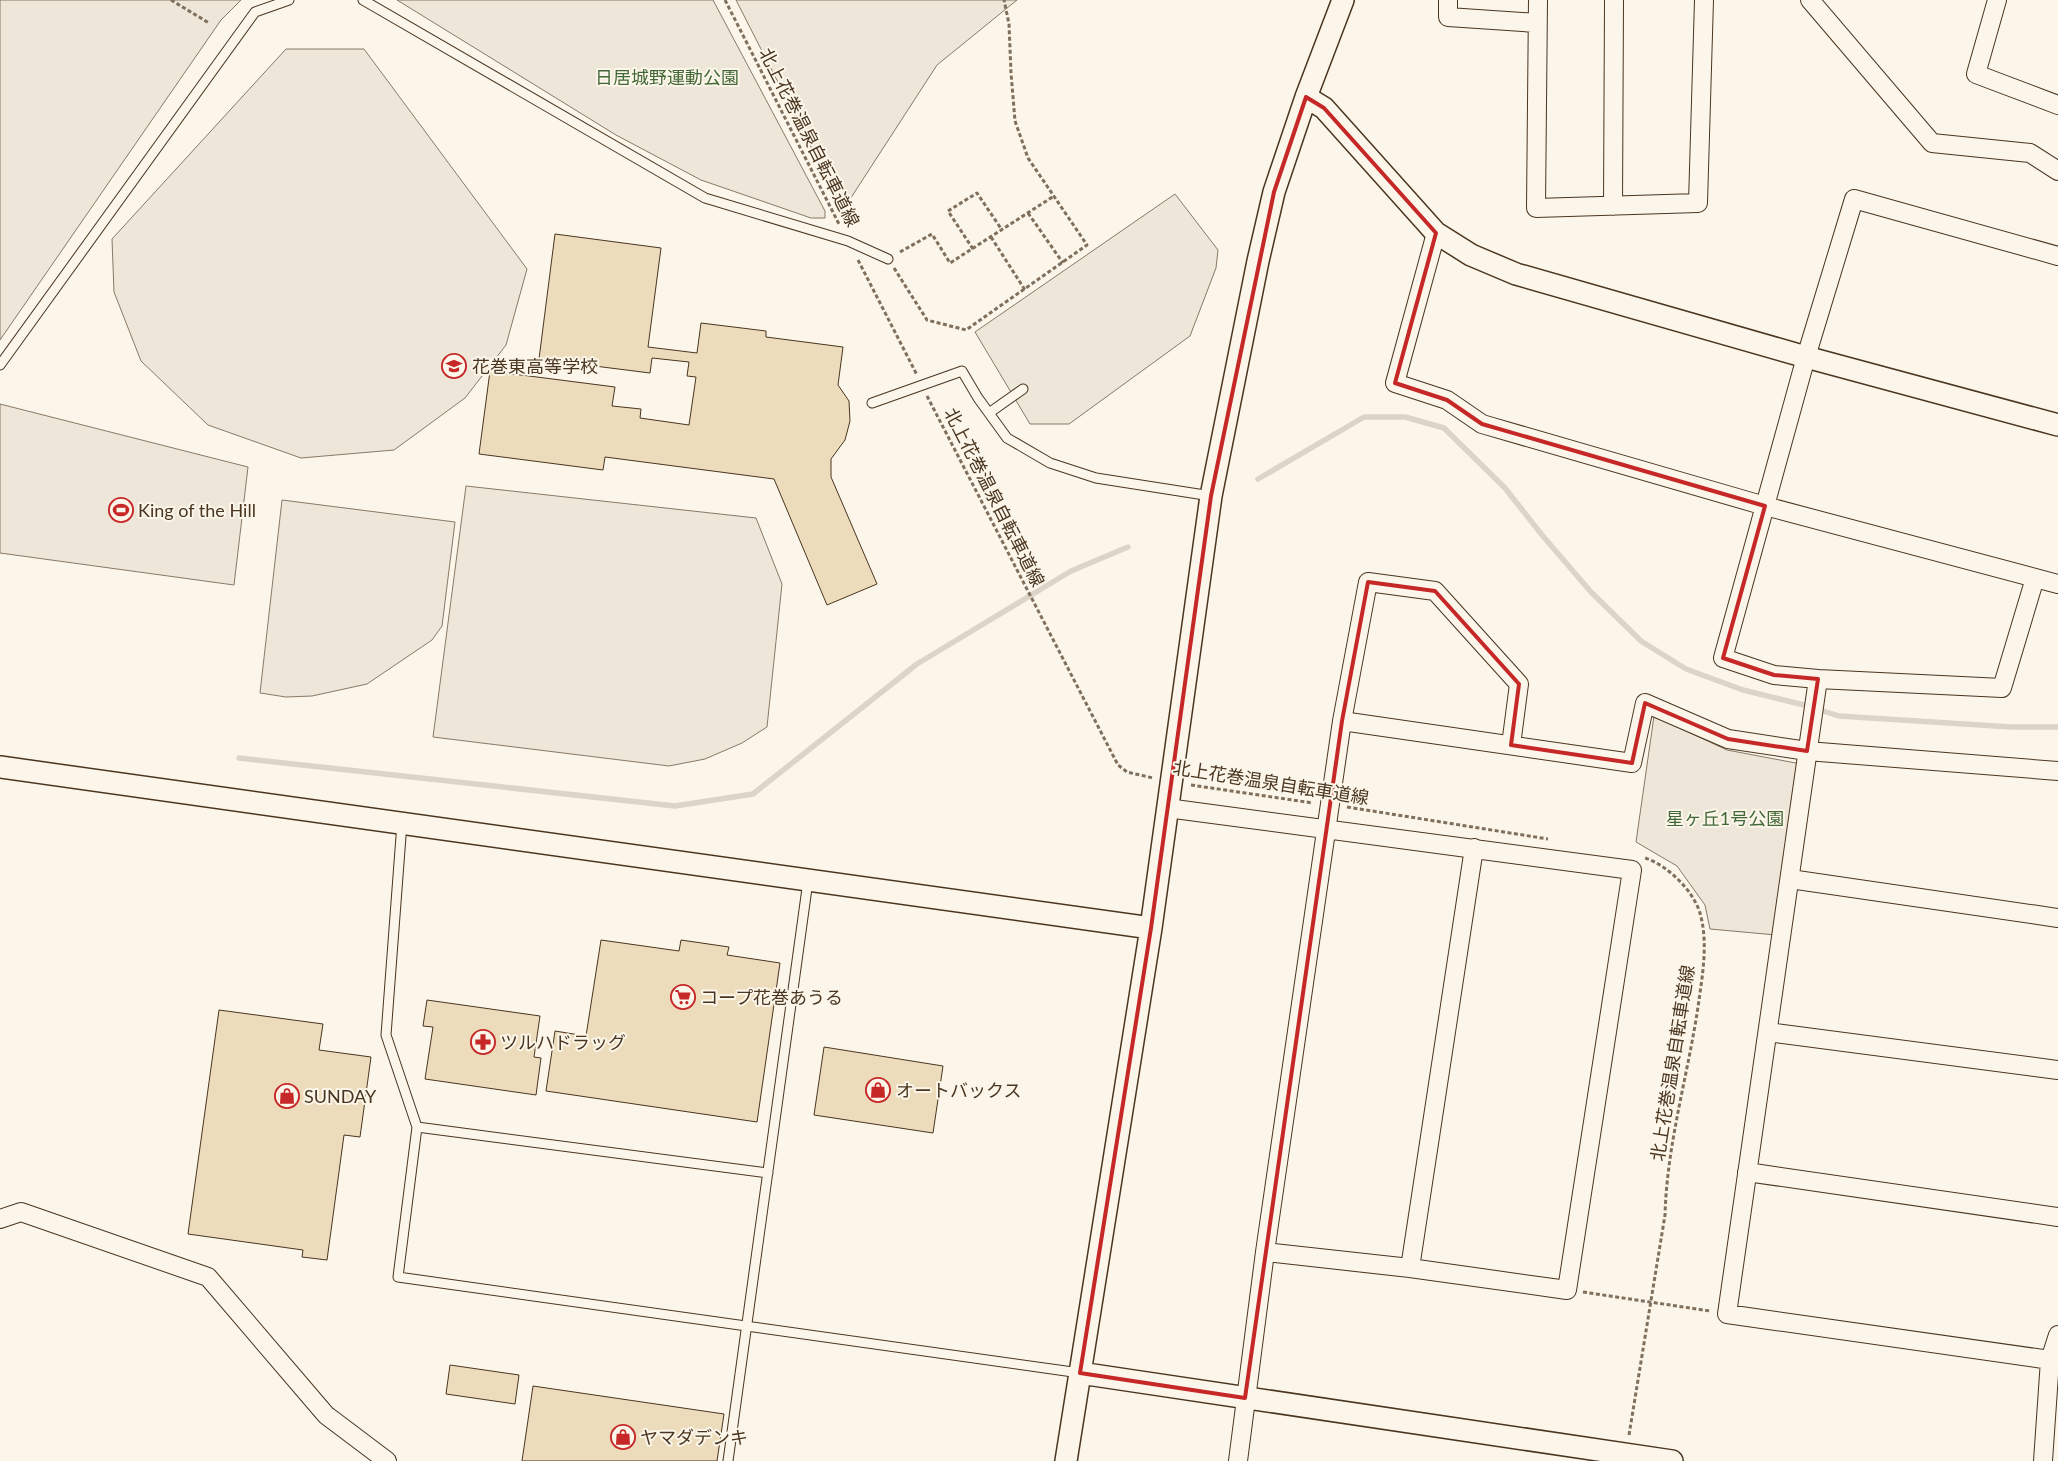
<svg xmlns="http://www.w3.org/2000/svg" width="2058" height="1461" viewBox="0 0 2058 1461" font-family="Lato,'Noto Sans JP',sans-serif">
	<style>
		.green { fill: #ede6d9; stroke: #887966 }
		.parking { fill: #ede7d9; stroke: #887966 }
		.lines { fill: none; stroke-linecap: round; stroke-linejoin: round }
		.stream { stroke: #dcd4c6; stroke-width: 5.5 }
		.building { fill: #ecdcbc; stroke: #4a3520 }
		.service-casing { stroke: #4a3520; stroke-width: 11 }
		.minor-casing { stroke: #4a3520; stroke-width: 20 }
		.tertiary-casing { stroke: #4a3520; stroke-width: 24 }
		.path { stroke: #7f6f5c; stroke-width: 3; stroke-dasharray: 4 2.5; stroke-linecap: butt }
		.service { stroke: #fbf6e9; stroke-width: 9 }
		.minor { stroke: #fbf6e9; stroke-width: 18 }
		.tertiary { stroke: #fbf6e9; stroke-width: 21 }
		.marked { fill: none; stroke: #c62828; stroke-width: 4; stroke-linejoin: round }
		.labels { text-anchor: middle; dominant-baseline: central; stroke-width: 4; stroke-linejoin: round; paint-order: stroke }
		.park-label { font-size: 18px; fill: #436837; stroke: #fbf6e9 }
		.street-label { font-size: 18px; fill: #4a3520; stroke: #fbf6e9 }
		.poi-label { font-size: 18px; fill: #4a3520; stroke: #fbf6e9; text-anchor: start }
	</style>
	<rect width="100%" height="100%" fill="#fbf6e9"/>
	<path class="green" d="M 0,0 L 241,0 L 221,20 L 0,340 Z
		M 397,0 L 713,0 L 825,211 L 825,218 L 811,218 L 701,180 L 616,135 Z
		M 736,0 L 1017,0 L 937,65 L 843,210 Z
		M 286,49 L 364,49 L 527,269 L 506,345 L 465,398 L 394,450 L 301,458 L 208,425 L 141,361 L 114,292 L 112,239 Z
		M 0,404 L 248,467 L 234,585 L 0,553 Z
		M 466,486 L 756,518 L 782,584 L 767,727 L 742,743 L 705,759 L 669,766 L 433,737 Z
		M 282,500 L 455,522 L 442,626 L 432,640 L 367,684 L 312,696 L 286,697 L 260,693 Z
		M 1654,716 L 1727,750 L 1801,764 L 1776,935 L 1710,929 L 1705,905 L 1677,866 L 1636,842 Z"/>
	<path class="parking" d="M 1175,194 L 1218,250 L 1216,268 L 1190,336 L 1069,424 L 1030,424 L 975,332 Z"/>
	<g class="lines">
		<path class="stream" d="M 1258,479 L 1364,417 L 1405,417 L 1444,428 L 1505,488 L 1542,535 L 1591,592 L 1641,641 L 1686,669 L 1743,690 L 1804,705 L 1839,716 L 2011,727 L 2058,727
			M 239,758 L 675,806 L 753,794 L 917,664 L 1071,571 L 1128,547"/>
	</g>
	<path class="building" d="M 555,234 L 661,248 L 648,347 L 697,353 L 701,323 L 766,331 L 766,337 L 843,347 L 838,385 L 849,401 L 850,421 L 845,440 L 831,459 L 831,477 L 877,584 L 827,605 L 774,479 L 605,457 L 603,470 L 479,454 L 490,371 L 615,387 L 612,406 L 641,409 L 640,418 L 689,425 L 696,377 L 687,376 L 689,362 L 652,358 L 650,373 L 539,359 Z
		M 601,940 L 679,951 L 681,940 L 729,947 L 727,955 L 780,963 L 757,1122 L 546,1091 L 555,1031 L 586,1036 Z
		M 427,1000 L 540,1016 L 534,1057 L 541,1058 L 536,1095 L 425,1079 L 433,1027 L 423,1026 Z
		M 219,1010 L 323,1024 L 319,1050 L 371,1057 L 360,1137 L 344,1135 L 327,1260 L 302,1257 L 303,1250 L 188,1234 Z
		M 824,1047 L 943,1066 L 933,1133 L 814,1115 Z
		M 450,1365 L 519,1375 L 515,1404 L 446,1394 Z
		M 533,1386 L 724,1414 L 717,1461 L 522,1461 Z"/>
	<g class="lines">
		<defs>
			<path id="service" d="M 363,0 L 705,198 L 848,241 L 888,259
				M 0,365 L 255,12 L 289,0
				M 872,403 L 962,371 L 978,398 L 1007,438 L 1050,463 L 1096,478 L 1211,496
				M 989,413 L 1023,389
				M 402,823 L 386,1035 L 417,1127 L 768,1173
				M 417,1127 L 398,1277 L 1080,1373
				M 728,1461 L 808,881"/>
			<path id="minor" d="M 1448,0 L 1448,17 L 1537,23
				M 1538,0 L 1536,208 L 1698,203 L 1704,0
				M 1810,0 L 1932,143 L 2030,153 L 2058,171
				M 1997,0 L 1976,74 L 2058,105
				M 1613,206 L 1614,0
				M 1436,233 L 1395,383 L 1447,400 L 1482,424 L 1765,506 L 2058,584
				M 2035,578 L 2002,688 L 1818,679 L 1774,675 L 1723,658 L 1806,357 L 1854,199 L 2058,256
				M 1818,679 L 1727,1314 L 2050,1360
				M 1342,721 L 1368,582 L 1435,591 L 1519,684 L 1511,745
				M 1167,808 L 1632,870 L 1567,1290 L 1410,1268 L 1265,1252
				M 1790,879 L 2058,918
				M 1768,1032 L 2058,1070
				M 1747,1172 L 2058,1217
				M 0,1219 L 21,1212 L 208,1277 L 326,1415 L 387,1461
				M 1410,1268 L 1474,848
				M 1238,1461 L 1265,1252 L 1342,721 L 1632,763 L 1645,703 L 1728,739 L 1807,751 L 2058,771
				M 2043,1461 L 2050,1360 L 2058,1335"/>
			<path id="tertiary" d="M 1306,97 L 1324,108 L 1436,233 L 1471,255 L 1516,274 L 1806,357 L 2058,425
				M 0,767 L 1151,928
				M 1080,1373 L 1672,1461
				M 1066,1461 L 1151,928 L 1211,496 L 1258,261 L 1274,192 L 1306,97 L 1343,0"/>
		</defs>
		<use href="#service" class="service-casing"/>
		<use href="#minor" class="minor-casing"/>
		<use href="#tertiary" class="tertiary-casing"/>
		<path class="path" d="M 171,0 L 209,23
			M 725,0 L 839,224
			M 1028,213 L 1063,263
			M 991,237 L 1025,290
			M 973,249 L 948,211 L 977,193 L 1002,230
			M 900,252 L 932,234 L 950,263 L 1054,196
			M 858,260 L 917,375
			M 894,268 L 927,320 L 966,330 L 1087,245 L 1028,158 L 1015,121 L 1011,73 L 1009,24 L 1004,0
			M 927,396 L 1118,765 L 1127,772 L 1153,778
			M 1191,785 L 1313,803
			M 1347,807 L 1548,839
			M 1583,1292 L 1710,1311
			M 1629,1435 L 1665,1215 C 1667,1142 1689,1072 1699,1000 C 1703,972 1708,941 1700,913 C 1693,890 1667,865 1645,858"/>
		<use href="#service" class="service"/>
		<use href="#minor" class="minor"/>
		<use href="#tertiary" class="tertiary"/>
	</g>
	<path class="marked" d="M 1306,97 L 1324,108 L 1436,233 L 1395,383 L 1447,400 L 1482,424 L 1765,506 L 1723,658 L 1774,675 L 1818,679 L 1807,751 L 1728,739 L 1645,703 L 1632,763 L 1511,745 L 1519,684 L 1435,591 L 1368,582 L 1342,721 L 1245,1398 L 1080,1373 L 1151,928 L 1211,496 L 1274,192 Z"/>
	<defs>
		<symbol id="school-ring" viewBox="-11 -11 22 22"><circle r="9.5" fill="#fbf6e9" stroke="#c62828" stroke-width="1.5"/><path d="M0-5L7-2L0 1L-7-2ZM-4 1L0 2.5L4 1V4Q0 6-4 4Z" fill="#c62828"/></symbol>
		<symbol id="stadium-ring" viewBox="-11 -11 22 22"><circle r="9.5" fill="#fbf6e9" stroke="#c62828" stroke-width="1.5"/><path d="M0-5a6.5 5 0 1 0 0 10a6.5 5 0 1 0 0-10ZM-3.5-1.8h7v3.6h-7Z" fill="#c62828"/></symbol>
		<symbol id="supermarket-ring" viewBox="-11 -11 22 22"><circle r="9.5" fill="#fbf6e9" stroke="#c62828" stroke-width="1.5"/><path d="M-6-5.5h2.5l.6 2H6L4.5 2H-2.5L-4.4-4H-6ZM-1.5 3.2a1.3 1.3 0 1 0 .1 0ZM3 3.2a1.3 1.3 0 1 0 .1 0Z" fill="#c62828"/></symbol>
		<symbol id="pharmacy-ring" viewBox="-11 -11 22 22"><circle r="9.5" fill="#fbf6e9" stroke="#c62828" stroke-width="1.5"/><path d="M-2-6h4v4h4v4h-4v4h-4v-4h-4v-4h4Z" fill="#c62828"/></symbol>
		<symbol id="shop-ring" viewBox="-11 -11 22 22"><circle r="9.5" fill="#fbf6e9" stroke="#c62828" stroke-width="1.5"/><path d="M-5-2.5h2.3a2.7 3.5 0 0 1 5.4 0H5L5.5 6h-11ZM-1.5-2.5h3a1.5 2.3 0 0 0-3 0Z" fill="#c62828"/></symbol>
	</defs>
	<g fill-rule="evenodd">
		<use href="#school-ring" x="440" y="352" width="28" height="28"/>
		<use href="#stadium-ring" x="107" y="496" width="28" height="28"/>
		<use href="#supermarket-ring" x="669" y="983" width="28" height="28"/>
		<use href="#pharmacy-ring" x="469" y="1028" width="28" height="28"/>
		<use href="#shop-ring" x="864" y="1076" width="28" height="28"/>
		<use href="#shop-ring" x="273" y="1082" width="28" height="28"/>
		<use href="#shop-ring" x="609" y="1423" width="28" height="28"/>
	</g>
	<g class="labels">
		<g class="park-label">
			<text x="667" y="77">日居城野運動公園</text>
			<text x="1725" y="818">星ヶ丘1号公園</text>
		</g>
		<g class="street-label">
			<text transform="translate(810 137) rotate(63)">北上花巻温泉自転車道線</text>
			<text transform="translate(995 497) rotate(63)">北上花巻温泉自転車道線</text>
			<text transform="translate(1271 782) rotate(9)">北上花巻温泉自転車道線</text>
			<text transform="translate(1672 1063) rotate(-81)">北上花巻温泉自転車道線</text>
		</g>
		<g class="poi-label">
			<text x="472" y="366">花巻東高等学校</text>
			<text x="138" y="510">King of the Hill</text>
			<text x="700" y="997">コープ花巻あうる</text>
			<text x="500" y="1042">ツルハドラッグ</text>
			<text x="896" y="1090">オートバックス</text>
			<text x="304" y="1096">SUNDAY</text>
			<text x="640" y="1437">ヤマダデンキ</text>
		</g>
	</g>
</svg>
